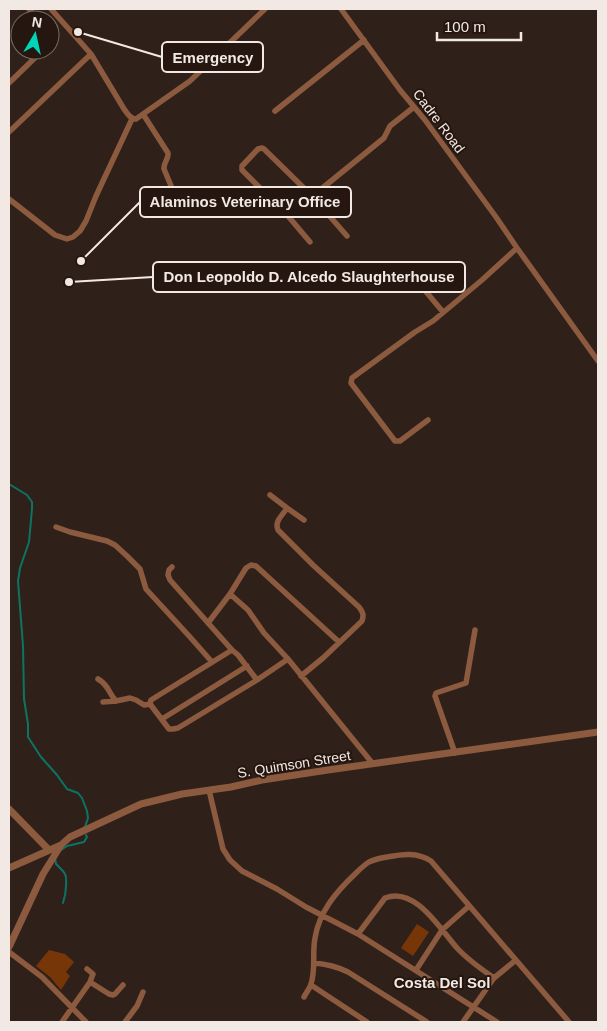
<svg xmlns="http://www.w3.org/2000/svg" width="607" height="1031" viewBox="0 0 607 1031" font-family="Arial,sans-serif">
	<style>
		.green { fill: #773608 }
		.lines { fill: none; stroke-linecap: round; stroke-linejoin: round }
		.stream { stroke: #0b7464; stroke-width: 2 }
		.minor { stroke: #8c5a3f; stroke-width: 5.5 }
		.tertiary { stroke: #8c5a3f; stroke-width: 7 }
		.labels { text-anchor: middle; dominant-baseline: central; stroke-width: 4; stroke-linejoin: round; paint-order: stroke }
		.street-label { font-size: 14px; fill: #f3e9e4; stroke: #251710 }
		.neighbourhood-label { font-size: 15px; font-weight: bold; fill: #f3e9e4; stroke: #251710 }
		.leader { fill: none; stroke: #f3e9e4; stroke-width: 2 }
		.callout-dot { fill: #f3e9e4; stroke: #251710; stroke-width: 2 }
		.callout { fill: #251710; stroke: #f3e9e4; stroke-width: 2 }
		.callout-label { font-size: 15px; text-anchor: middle; font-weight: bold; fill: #f3e9e4 }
	</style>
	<rect width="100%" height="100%" fill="#2f2119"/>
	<path class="green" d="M 417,924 L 429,932 L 413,956 L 401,948 Z
		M 49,950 L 65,954 L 74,962 L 66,972 L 70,976 L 61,990 L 50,977 L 36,966 Z"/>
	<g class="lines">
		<path class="stream" d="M 9,484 L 27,495 L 32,502 L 32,509 L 29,542 L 20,568 L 18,581 L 23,646 L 24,699 L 28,724 L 28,737 L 41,757 L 57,775 L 67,789 L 78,793 L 82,798 L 87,811 L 88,818 L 85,827
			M 61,850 L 67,846 L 84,842 L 87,837 L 86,835
			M 55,858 L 56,864 C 65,873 67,873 66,886 C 66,892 65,897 63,903"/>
		<path class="minor" d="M 29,9 L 38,20
			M 51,9 L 91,54 L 124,109 C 128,114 130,119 136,119 L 190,81 L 265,9
			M 341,9 L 400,90 L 425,120 L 496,217 L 517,248 L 598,361
			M 50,34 L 53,39 L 50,43
			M 9,83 L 43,50
			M 275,111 L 364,40
			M 143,114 L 168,153 C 169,159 163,163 164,169 L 177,200
			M 9,132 L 91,54
			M 9,199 L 55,235 L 67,239 L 73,237 L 80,231 L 86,221 L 96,196 L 132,119
			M 288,216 L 384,138 L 390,126 L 414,107
			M 310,242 L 288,216 L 242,170 L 242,166 L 258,149 L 262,148 L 264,149 L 312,196 L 347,236
			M 407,269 L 443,312
			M 428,420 L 400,441 L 395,441 L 351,383 L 352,378 L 415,332 L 433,321 L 482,280 L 517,248
			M 270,495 L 287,508 C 283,515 274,521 278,530 L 313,565 L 359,607 C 363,612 364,615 362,621 L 323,658 L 301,676
			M 287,508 L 304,520
			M 56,527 L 70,532 L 107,541 L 115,545 L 127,556 L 140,569 L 146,589 L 190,637 L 212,662
			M 172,567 L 169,570 L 168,575 L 170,580 L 232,650 L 238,655 L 257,680
			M 230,594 L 248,610 L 264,633 L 288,659 L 373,764
			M 208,623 L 230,594 L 246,568 L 251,565 L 256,566 L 339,642
			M 232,650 L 151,700 L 150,704 L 169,729 L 173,729 L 178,728 L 257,680 L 288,659
			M 98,679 C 110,686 108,693 116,701
			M 103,702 L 116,701 L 130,698 L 136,700 L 144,705 L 150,704
			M 162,719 L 247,666
			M 455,753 L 435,696 L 436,693 L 466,683 L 475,630
			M 209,790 L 223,849 L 230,860 L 242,871 L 277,889 L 306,907 L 358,934 L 497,1022
			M 358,934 L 385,898 C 415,886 440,929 457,948 C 468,960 481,969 494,978
			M 9,952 L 42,977 L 86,1022
			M 314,963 C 327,964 336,966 348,972 L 427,1022
			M 416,970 L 442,930 L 469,906
			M 90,982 L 109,994 L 113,995 L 115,994 L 123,985
			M 311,985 L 367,1022
			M 304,997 C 306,993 310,988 311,984 C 316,969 312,953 315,938 C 319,912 336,892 355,874 C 359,870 364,865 369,862 C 375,859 381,858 387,857 C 403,854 417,852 431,861 L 569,1022
			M 62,1022 L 90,982 L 93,974 L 87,969
			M 125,1022 L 137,1006 L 143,992
			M 463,1022 L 494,978 L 516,960"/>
		<path class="tertiary" d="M 9,809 L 49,850
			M 9,868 L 61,845 L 70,837 L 141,804 L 182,794 L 231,787 L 262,780 L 328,770 L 598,732
			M 9,947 L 43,874 L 61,845"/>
	</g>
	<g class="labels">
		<g class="street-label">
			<text transform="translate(439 121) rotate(53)">Cadre Road</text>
			<text transform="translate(294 764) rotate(-9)">S. Quimson Street</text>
		</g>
		<g class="neighbourhood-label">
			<text x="442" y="982">Costa Del Sol</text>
		</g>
	</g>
	<path class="leader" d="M78 32L162 57M81 261L140 202M69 282L153 277"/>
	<g class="callout-dot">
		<circle cx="78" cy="32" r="5"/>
		<circle cx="81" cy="261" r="5"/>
		<circle cx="69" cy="282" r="5"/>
	</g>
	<g class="callout">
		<rect x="162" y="42" width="101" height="30" rx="5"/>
		<rect x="140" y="187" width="211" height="30" rx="5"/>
		<rect x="153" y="262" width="312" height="30" rx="5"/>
	</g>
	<g class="callout-label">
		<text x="213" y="63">Emergency</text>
		<text x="245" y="207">Alaminos Veterinary Office</text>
		<text x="309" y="282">Don Leopoldo D. Alcedo Slaughterhouse</text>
	</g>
	<rect width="607" height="1031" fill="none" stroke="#f3e9e4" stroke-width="20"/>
	<g transform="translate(35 35) rotate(9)"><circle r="24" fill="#251710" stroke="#776b65"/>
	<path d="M0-4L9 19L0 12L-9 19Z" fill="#00d5b7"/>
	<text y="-8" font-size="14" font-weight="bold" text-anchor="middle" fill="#f3e9e4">N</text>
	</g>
	<path d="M437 32v8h84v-8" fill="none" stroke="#f3e9e4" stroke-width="2.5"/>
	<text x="444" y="32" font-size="15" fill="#f3e9e4" stroke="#251710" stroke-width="4" paint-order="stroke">100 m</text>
</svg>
